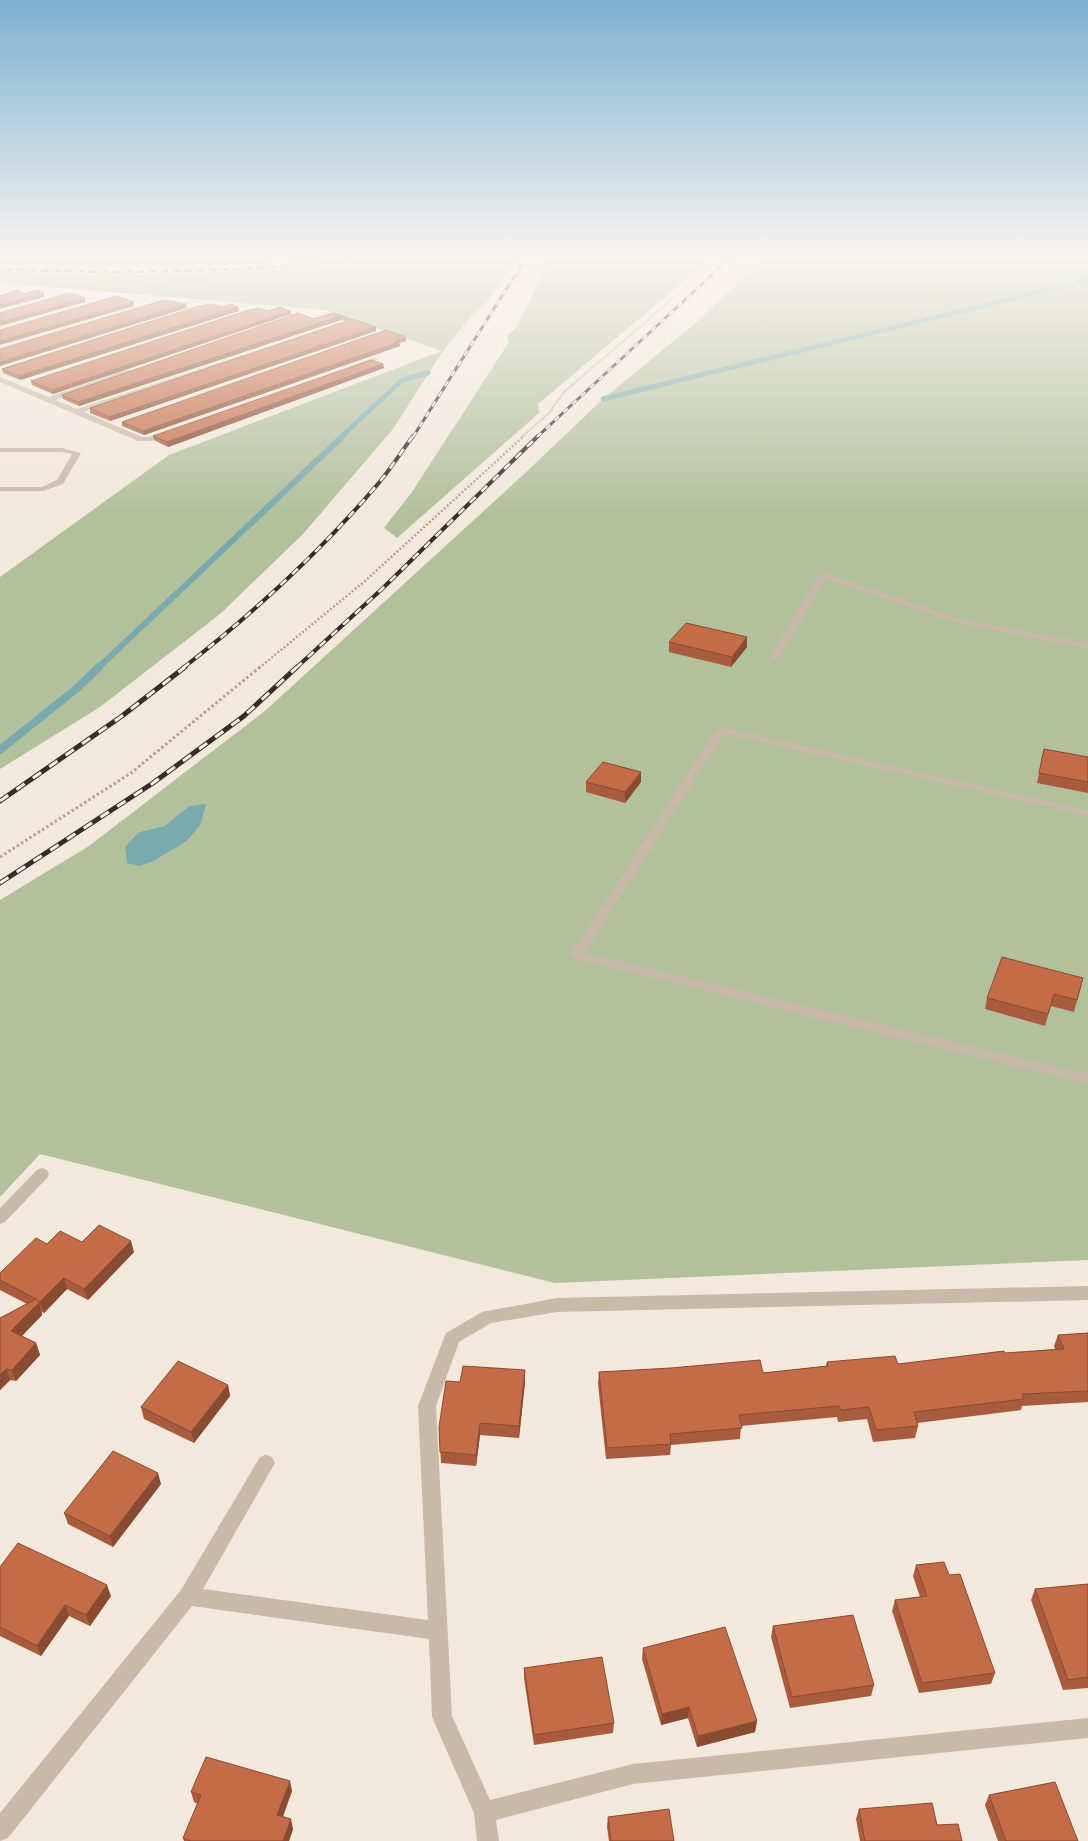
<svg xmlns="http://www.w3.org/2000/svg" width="1088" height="1841" viewBox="0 0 1088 1841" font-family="Raleway,sans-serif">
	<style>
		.green { fill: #b3c09c; fill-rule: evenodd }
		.water { fill: #7baaae }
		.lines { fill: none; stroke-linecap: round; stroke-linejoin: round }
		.stream-far2 { stroke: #7baaae; stroke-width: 5 }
		.stream-far1 { stroke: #7baaae; stroke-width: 6 }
		.stream { stroke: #7baaae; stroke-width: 8 }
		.path-far2 { stroke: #b5a392; stroke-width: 2; stroke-dasharray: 1 1; stroke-linecap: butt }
		.path-far1 { stroke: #b5a392; stroke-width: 2.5; stroke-dasharray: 2 2; stroke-linecap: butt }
		.path { stroke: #b5a392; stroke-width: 3; stroke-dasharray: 2.5 2.5; stroke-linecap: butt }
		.service { fill: #c9b9a8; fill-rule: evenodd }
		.rail-far2-casing { stroke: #362d28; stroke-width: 3 }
		.rail-far1-casing { stroke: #362d28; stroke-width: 4 }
		.rail-casing { stroke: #362d28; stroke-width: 5 }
		.rail-far2 { stroke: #f9f2e8; stroke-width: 2; stroke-dasharray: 6; stroke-linecap: butt }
		.rail-far1 { stroke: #f9f2e8; stroke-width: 2.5; stroke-dasharray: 8; stroke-linecap: butt }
		.rail { stroke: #f9f2e8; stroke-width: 3; stroke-dasharray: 10; stroke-linecap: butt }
		.wall { fill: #a95c3d }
		.shaded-wall { fill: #894b32 }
		.building { fill: #c46b47; stroke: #894b32 }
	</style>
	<rect width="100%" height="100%" fill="#f2e8dc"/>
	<path class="green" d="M 0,258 L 335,258 C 225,267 111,272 0,264 Z
		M 412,258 L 518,258 L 488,301 L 472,315 L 443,351 L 393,429 L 303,534 L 220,614 L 100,707 L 0,769 L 0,577 L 169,455 L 442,351 L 325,310 L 0,283 L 0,271 C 38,273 76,275 114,275 C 213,274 313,268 412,258 Z
		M 549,258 L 711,258 L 538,404 L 539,413 L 397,538 L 384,528 L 412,492 L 509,342 L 507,336 L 518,326 Z
		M 763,258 L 1088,258 L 1088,1260 L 555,1283 L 40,1154 L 0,1197 L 0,900 L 89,846 L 266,710 L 522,476 L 603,399 L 698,321 ZM 189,806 L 200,826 L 187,841 L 154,861 L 139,832 L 164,826 Z"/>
	<path class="water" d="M 206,804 L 200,826 L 187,841 L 154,861 L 139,866 L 127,863 L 125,847 L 139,832 L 164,826 L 189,806 Z"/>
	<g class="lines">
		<path class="stream-far2" d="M 603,399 L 1088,280
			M 341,437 L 402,380 L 428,373"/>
		<path class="stream-far1" d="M 98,668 L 343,436"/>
		<path class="stream" d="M 0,750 L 76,689 L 99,667"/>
		<path class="path-far2" d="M 0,272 L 111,281 L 150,282 L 327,276 L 465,261 L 476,258
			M 522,437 L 549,413 L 564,392 L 720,258"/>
		<path class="path-far1" d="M 259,668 L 365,581 L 524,436"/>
		<path class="path" d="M 0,857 L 131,773 L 260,667"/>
		<path class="service" d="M 243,355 L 249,356 L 84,412 L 142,437 L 148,437 L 169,430 L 173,432 L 152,441 L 138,441 L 0,382 L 0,377 L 49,397 L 125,370 L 131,370 L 131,374 L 55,400 L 77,409 Z
			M 373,358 L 379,359 L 358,368 L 351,366 Z
			M 0,448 L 62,448 L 81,453 L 63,484 L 43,491 L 0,491 L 0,487 L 42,487 L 57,480 L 72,454 L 62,452 L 0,452 Z
			M 824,572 L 961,619 L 1088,643 L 1088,649 L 956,623 L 826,579 L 779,658 L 774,661 L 770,660 L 769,658 L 819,575 Z
			M 721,727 L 1088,810 L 1088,816 L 724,734 L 585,953 L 1088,1074 L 1088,1084 L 572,958 L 571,955 L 572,952 L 716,730 Z
			M 42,1168 L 47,1170 L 49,1174 L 47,1178 L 5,1222 L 0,1224 L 0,1208 L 37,1170 Z
			M 1088,1286 L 1088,1300 L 557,1312 L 491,1323 L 459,1342 L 436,1406 L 452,1716 L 490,1800 L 633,1764 L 1088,1718 L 1088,1738 L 633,1784 L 496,1820 L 499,1841 L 477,1841 L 474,1813 L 432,1717 L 429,1639 L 192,1606 L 8,1838 L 0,1841 L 0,1813 L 181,1590 L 260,1457 L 266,1455 L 272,1457 L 275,1463 L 203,1589 L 428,1620 L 418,1406 L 444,1338 L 446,1333 L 482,1312 L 557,1298 Z"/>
		<defs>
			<path id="rail-far2" d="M 0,269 L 117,272 L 245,269 L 382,258
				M 413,437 L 526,258
				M 537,437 L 730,258"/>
			<path id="rail-far1" d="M 183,668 C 251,615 321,551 377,485 C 390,470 401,452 413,436
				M 296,668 L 383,588 L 538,436"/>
			<path id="rail" d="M 0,801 L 122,716 L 185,667
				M 0,883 L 153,783 L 244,716 L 297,667"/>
		</defs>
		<use href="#rail-far2" class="rail-far2-casing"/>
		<use href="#rail-far1" class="rail-far1-casing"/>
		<use href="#rail" class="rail-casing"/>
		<use href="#rail-far2" class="rail-far2"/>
		<use href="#rail-far1" class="rail-far1"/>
		<use href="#rail" class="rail"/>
	</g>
	<path class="wall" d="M 222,307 L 238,307 L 239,311 L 20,380 L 3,373 L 2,369 Z
		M 290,311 L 291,314 L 53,394 L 32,385 L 31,381 Z
		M 333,313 L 376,327 L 376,331 L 110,421 L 90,413 L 90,408 L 346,321 L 341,320 L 79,406 L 63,399 L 62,395 Z
		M 406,341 L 399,343 L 400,346 L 144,435 L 122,426 L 122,422 Z
		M 383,364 L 384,368 L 168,447 L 154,440 L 153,436 Z
		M 747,637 L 747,647 L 731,667 L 669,652 L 669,642 Z
		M 1044,749 L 1088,757 L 1088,793 L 1037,783 Z
		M 586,782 L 641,782 L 625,803 L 586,792 Z
		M 1083,978 L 1074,1012 L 1051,1006 L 1045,1026 L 985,1009 L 987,998 Z
		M 47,1244 L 134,1252 L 88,1300 L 67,1289 L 44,1313 L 42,1312 L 42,1315 L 22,1336 L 36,1343 L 40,1355 L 16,1381 L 10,1380 L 0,1390 L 0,1318 L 27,1304 L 0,1290 L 0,1273 Z
		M 1088,1333 L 1088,1402 L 1022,1406 L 1021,1410 L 917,1423 L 918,1426 L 915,1438 L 873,1442 L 867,1419 L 838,1422 L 837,1417 L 741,1426 L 740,1439 L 671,1445 L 670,1455 L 606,1459 L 598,1384 L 599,1372 L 763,1373 L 826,1366 L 827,1362 L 898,1364 L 1055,1349 L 1054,1346 L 1058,1335 Z
		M 525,1370 L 525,1382 L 519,1438 L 480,1435 L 476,1466 L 441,1463 L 439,1427 L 460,1382 Z
		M 228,1385 L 230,1396 L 194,1443 L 144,1419 L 141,1407 Z
		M 161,1484 L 113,1547 L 68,1524 L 64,1513 Z
		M 916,1565 L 949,1575 L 995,1673 L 991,1684 L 919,1693 L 892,1611 L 895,1600 L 920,1597 L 913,1576 Z
		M 0,1567 L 111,1596 L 90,1626 L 69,1616 L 41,1656 L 0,1636 Z
		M 1088,1584 L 1088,1688 L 1063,1690 L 1031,1600 L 1035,1589 Z
		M 773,1626 L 874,1685 L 871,1696 L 790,1708 L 771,1637 Z
		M 643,1648 L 757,1721 L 755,1732 L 697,1747 L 688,1718 L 661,1725 L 642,1659 Z
		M 524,1668 L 614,1723 L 613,1733 L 534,1745 L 524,1678 Z
		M 292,1791 L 283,1817 L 293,1829 L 289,1841 L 184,1841 L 183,1838 L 198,1804 L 194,1802 L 191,1792 Z
		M 989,1795 L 1078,1841 L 998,1841 L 985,1805 Z
		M 859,1809 L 937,1825 L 962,1841 L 860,1841 L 856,1819 Z
		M 608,1817 L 674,1841 L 609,1841 L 607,1827 Z"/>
	<path class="shaded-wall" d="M 44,293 L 44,297 L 0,309 L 0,305 Z
		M 85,298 L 85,302 L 0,326 L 0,322 Z
		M 134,302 L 134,306 L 0,345 L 0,341 Z
		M 186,304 L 187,308 L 0,366 L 0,362 Z
		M 238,307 L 239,311 L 20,380 L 19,376 Z
		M 290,311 L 291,314 L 53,394 L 52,390 Z
		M 341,316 L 341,320 L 79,406 L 78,402 Z
		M 376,327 L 376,331 L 110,421 L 109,417 Z
		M 406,337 L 406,341 L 399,343 L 400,346 L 144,435 L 143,431 Z
		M 383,364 L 384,368 L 168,447 L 167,442 Z
		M 747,637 L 747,647 L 731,667 L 732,657 Z
		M 641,772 L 641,782 L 625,803 L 625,792 Z
		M 131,1241 L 134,1252 L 88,1300 L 84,1289 Z
		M 64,1278 L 67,1289 L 44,1313 L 40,1302 Z
		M 39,1303 L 42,1315 L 15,1343 L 11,1331 Z
		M 36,1343 L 40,1355 L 16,1381 L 12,1370 Z
		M 6,1369 L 10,1380 L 0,1390 L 0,1375 Z
		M 525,1370 L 525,1382 L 519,1438 L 519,1426 Z
		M 228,1385 L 230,1396 L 194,1443 L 191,1432 Z
		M 480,1423 L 480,1435 L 476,1466 L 476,1455 Z
		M 158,1473 L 161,1484 L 113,1547 L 110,1536 Z
		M 107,1585 L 111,1596 L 90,1626 L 86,1615 Z
		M 65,1605 L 69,1616 L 41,1656 L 37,1646 Z
		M 689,1707 L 688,1718 L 661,1725 L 662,1714 Z
		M 757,1721 L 755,1732 L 697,1747 L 698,1736 Z
		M 290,1781 L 292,1791 L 279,1825 L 277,1815 Z
		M 291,1819 L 293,1829 L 289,1841 L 283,1841 Z"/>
	<path class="building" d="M 17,290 L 25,294 L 37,290 L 44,293 L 0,305 L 0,296 Z
		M 69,293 L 85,298 L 0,322 L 0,313 Z
		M 117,296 L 134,302 L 0,341 L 0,330 Z
		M 164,300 L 186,304 L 0,362 L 0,349 Z
		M 211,304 L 222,307 L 231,304 L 238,307 L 19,376 L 2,369 L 196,307 Z
		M 280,307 L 290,311 L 52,390 L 31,381 L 249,310 L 259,308 L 268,311 Z
		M 298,313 L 314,319 L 333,313 L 376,327 L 109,417 L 90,408 L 347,321 L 348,318 L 341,316 L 78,402 L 62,395 Z
		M 386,330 L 406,337 L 395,341 L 399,342 L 143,431 L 122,422 Z
		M 371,360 L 383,364 L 167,442 L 153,436 Z
		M 686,623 L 747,637 L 732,657 L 669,642 Z
		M 1044,749 L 1088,757 L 1088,782 L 1039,773 Z
		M 603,762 L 641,772 L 625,792 L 586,782 Z
		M 1002,957 L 1083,978 L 1077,1000 L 1054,994 L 1048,1014 L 987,998 Z
		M 99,1225 L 131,1241 L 84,1289 L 64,1278 L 40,1302 L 36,1299 L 39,1303 L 11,1331 L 36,1343 L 12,1370 L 6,1369 L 0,1375 L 0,1318 L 36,1299 L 0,1280 L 0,1273 L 36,1238 L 47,1244 L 60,1231 L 82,1242 Z
		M 1088,1333 L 1088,1391 L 1022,1394 L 1024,1399 L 914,1412 L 918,1426 L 876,1430 L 869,1407 L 841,1410 L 839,1406 L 739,1415 L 742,1428 L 670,1434 L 671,1444 L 607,1448 L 599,1372 L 671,1368 L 760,1360 L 763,1373 L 828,1366 L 827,1362 L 895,1356 L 898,1364 L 1004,1351 L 1005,1353 L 1064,1349 L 1058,1335 Z
		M 178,1361 L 228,1385 L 191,1432 L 141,1407 Z
		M 463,1366 L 525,1370 L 519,1426 L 480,1423 L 476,1455 L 440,1452 L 439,1427 L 446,1381 L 460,1382 Z
		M 113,1451 L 158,1473 L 110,1536 L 64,1513 Z
		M 18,1543 L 107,1585 L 86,1615 L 65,1605 L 37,1646 L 0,1627 L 0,1567 Z
		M 944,1562 L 949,1575 L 960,1574 L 995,1673 L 922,1683 L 895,1600 L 927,1596 L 916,1565 Z
		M 1088,1584 L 1088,1677 L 1068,1680 L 1035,1589 Z
		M 853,1615 L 874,1685 L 792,1697 L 773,1626 Z
		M 725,1627 L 757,1721 L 698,1736 L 689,1707 L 662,1714 L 643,1648 Z
		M 602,1657 L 614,1723 L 534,1735 L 524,1668 Z
		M 206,1757 L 290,1781 L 277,1815 L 291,1819 L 283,1841 L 191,1841 L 183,1838 L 201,1795 L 191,1792 Z
		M 1055,1782 L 1078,1841 L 1006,1841 L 989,1795 Z
		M 932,1803 L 937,1825 L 958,1824 L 962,1841 L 865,1841 L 859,1809 Z
		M 669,1809 L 674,1841 L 611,1841 L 608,1817 Z"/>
	<linearGradient id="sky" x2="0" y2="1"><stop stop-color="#7cb0d1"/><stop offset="0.5" stop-color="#f9f5ef"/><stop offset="1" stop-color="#f9f5ef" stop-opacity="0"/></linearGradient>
	<rect width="1088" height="515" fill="url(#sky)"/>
</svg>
